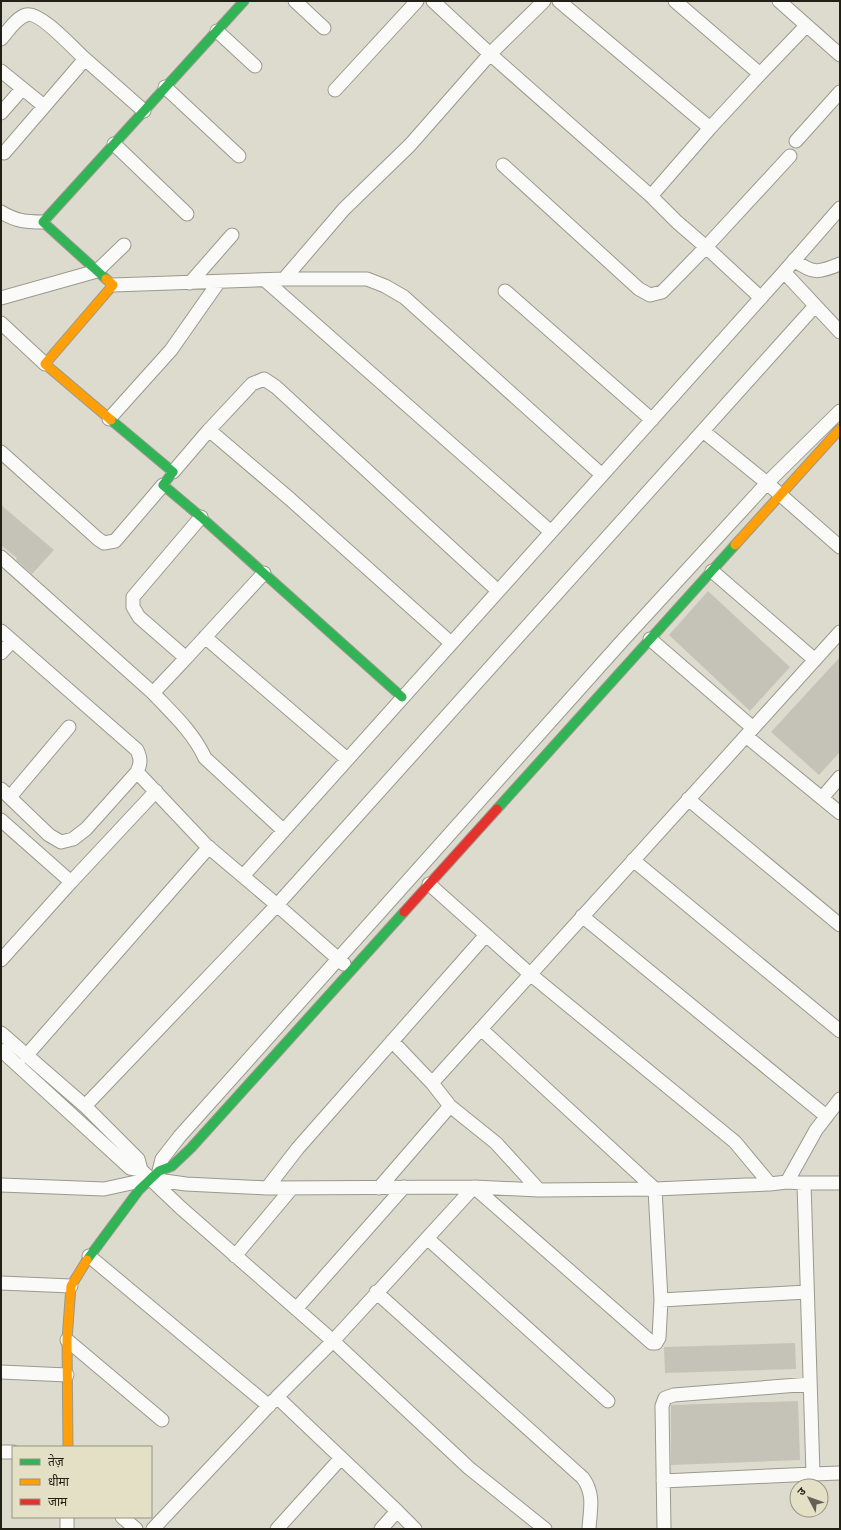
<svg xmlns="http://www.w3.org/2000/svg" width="841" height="1530" viewBox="0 0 841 1530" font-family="'DejaVu Sans','Noto Sans Devanagari',sans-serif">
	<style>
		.building { fill: #c5c3b8 }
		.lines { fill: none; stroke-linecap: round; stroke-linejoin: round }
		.street-casing { stroke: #9a998e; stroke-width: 15 }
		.fast-casing { stroke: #9a998e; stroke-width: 11 }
		.slow-casing { stroke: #9a998e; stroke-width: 11 }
		.jam-casing { stroke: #9a998e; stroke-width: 11 }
		.street { stroke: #fafaf8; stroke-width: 13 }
		.fast { stroke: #30b455; stroke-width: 9 }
		.slow { stroke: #ff9f0a; stroke-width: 9 }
		.jam { stroke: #e5322d; stroke-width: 9 }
	</style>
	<rect width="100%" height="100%" fill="#dddbcd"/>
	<path class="building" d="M 1,505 L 54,550 L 32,574 L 16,560 L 17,558 L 1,545 Z
		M 708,591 L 790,667 L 750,711 L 669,635 Z
		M 840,657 L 840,752 L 819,775 L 771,732 Z
		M 795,1343 L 796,1369 L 665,1373 L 664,1347 Z
		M 798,1401 L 800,1460 L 671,1465 L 671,1405 Z"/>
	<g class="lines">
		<defs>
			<path id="street" d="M 295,1 L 324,28
				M 433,1 L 490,54 L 651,196 L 677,222 L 706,247 L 761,298
				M 559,1 L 710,128
				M 779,1 L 840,55
				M 217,31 L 255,66
				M 1,39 C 8,31 16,18 26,15 C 39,10 74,49 85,59
				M 1,71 L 44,106
				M 760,74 L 806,26
				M 165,87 L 239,156
				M 335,90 L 417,1
				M 1,113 L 22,89
				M 796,141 L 840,92
				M 114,144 L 187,214
				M 4,153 L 85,59 L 144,111
				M 503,165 L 639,289 L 650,295 L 662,292 L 670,284 L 706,247 L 790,156
				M 651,196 L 710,128 L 760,74 L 675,1
				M 840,208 L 784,272 L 840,332
				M 1,212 C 16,221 25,222 43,222
				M 794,260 C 813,274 818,273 840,264
				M 284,279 L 367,279 L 385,286 L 404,297 L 602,475
				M 265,280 L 551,532
				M 190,283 L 232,235
				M 113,285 L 284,279 L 344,209 L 410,145 L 490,54 L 544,1
				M 505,291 L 652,420
				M 1,298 L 97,271 L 124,245
				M 1,323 L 45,364
				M 109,419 L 171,350 L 218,283
				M 209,430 L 290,499 L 451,643
				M 703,431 L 767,483 L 840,547
				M 1,452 L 98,539 L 104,543 L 115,541 L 163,485
				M 173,472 L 209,430 L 252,384 L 264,379 L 276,387 L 498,591
				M 201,517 L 133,597 L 133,607 L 139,617 L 186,658 L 264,573
				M 1,557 L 153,693
				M 712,571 L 815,660
				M 1,631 L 137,750 C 141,759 141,763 137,772
				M 205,637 L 347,759
				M 650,639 L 753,728
				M 1,653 L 12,641
				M 186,658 L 153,693 C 173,714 193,732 205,758 L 283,830
				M 746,736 L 840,813
				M 1,789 L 49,835 L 61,842 L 73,839 L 86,829 L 137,772 L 206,845 L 277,905 L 344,964
				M 10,797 L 69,727
				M 822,798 L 840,777
				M 688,799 L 840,925
				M 1,820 L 71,882 L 156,791
				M 633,860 L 840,1031
				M 243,876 L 784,272
				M 429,884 L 530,974 L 735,1142 L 770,1184
				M 582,916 L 826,1116
				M 1,960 L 71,882
				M 481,1029 L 655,1189 L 661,1300 L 807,1292
				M 1,1033 L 85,1106 L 138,1159 L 141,1170 L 181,1208 L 333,1341 L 469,1468 L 545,1529
				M 392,1041 L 432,1083
				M 1,1050 L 130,1168 L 141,1170
				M 26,1056 L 209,847
				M 85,1106 L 277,905 L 815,306
				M 450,1106 L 496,1143 L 539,1190
				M 159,1171 L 162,1159 L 180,1136 L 623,640 L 767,483 L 840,411
				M 787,1182 L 816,1130 L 840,1099
				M 840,1183 L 804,1183 L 813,1474 L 840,1473
				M 1,1185 L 104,1189 L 150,1179 L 186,1184 L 267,1188 L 474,1187 L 539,1190 L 655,1189 L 770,1184 L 787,1182 L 804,1183
				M 267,1188 L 298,1148 L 485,936
				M 379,1188 L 450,1106 L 432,1083 L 840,632
				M 427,1238 L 608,1401
				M 89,1256 L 269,1406
				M 235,1256 L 292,1188
				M 1,1283 L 71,1286
				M 376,1292 L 583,1478 C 595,1495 590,1510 589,1529
				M 296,1309 L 404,1187
				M 67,1340 L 162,1420
				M 1,1372 L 67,1375
				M 1,1452 L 13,1452
				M 663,1481 L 813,1474
				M 397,1511 L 277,1397 L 333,1341 L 474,1187 L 652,1343 L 656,1343 L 659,1338 L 661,1300
				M 122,1517 L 136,1529
				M 67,1529 L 67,1517
				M 153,1529 L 274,1400
				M 277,1529 L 341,1458
				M 381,1529 L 397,1511 L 415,1529
				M 664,1529 L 662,1406 L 665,1398 L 674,1395 L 810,1384"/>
			<path id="fast" d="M 106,279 L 43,222 L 244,1
				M 111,420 L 173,472 L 163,485 L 201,517 L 402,697
				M 497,809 L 735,545
				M 87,1260 L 139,1190 L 159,1171 L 172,1166 L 191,1148 L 404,912"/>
			<path id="slow" d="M 106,279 L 113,285 L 45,364 L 111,420
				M 735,545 L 840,429
				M 68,1447 L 67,1340 L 71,1286 L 87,1260"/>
			<path id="jam" d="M 404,912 L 497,809"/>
		</defs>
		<use href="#street" class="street-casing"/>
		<use href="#fast" class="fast-casing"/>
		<use href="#slow" class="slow-casing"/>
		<use href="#jam" class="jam-casing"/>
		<use href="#street" class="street"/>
		<use href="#fast" class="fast"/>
		<use href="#slow" class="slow"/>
		<use href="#jam" class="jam"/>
	</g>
	<rect width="841" height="1530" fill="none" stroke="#222016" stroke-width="4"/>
	<rect x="12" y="1446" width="140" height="72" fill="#e4e0c6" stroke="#969380"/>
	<rect x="20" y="1459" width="20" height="6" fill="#30b455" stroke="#969380"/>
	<text x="48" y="1466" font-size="12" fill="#222016">तेज़</text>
	<rect x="20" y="1479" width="20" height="6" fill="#ff9f0a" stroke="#969380"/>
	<text x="48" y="1486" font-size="12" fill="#222016">धीमा</text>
	<rect x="20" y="1499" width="20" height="6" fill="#e5322d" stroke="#969380"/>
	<text x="48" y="1506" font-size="12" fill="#222016">जाम</text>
	<g transform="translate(809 1498) rotate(311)"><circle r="19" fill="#e4e0c6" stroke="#969380"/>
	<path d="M0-3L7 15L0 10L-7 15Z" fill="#636156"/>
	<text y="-6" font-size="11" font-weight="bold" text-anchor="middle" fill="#222016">उ</text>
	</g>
</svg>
